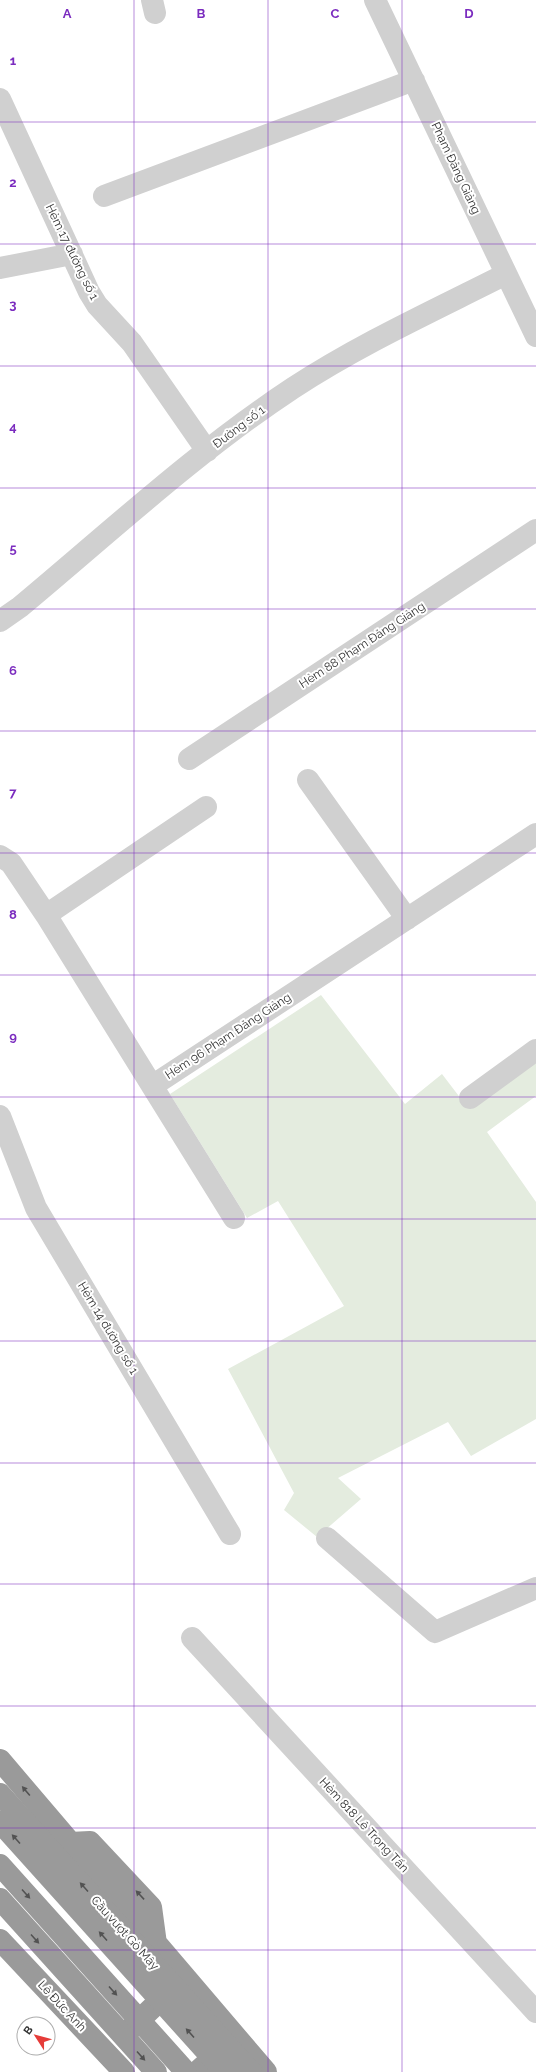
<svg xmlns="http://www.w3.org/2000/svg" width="536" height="2072" viewBox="0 0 536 2072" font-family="Raleway,sans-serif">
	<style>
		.green { fill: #e4ecdf }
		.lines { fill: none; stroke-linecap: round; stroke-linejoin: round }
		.minor { stroke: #d0d0d0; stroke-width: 22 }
		.highway { stroke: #9a9a9a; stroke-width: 22 }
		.highway-bridge { stroke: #9a9a9a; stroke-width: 22 }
		.oneway { fill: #525252 }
		.grid { fill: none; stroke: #7b2cbf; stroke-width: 1; stroke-opacity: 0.55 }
		.labels { text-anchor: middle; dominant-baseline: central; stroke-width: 4; stroke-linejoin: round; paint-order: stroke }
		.street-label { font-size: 12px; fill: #333; stroke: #fff }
		.grid-label { font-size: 13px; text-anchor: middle; font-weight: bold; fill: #7b2cbf; stroke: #fff; stroke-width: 4; stroke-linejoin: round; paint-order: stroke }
	</style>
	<rect width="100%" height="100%" fill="#fff"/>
	<path class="green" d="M 321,995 L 405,1104 L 442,1074 L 468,1108 L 536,1058 L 536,1096 L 487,1132 L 536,1202 L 536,1419 L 471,1456 L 448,1422 L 338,1478 L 361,1499 L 317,1537 L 284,1510 L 294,1493 L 228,1369 L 344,1306 L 278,1201 L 247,1218 L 170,1094 Z"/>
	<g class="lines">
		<path class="minor" d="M 152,0 L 155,13
			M 375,0 L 536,336
			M 0,99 L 89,292 L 97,305 L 132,343 L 207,451
			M 104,196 L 414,80
			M 0,268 L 72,254
			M 0,621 L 20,607 C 110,532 196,452 293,388 C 360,344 435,310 506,274
			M 189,759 L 536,530
			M 308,780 L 407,919
			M 0,856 L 11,863 L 46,915 L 234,1218
			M 46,915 L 206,807
			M 152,1086 L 536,834
			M 470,1098 L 536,1050
			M 0,1116 L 36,1208 L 230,1534
			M 327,1538 L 435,1632 L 536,1588
			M 192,1638 L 536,2012"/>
		<path class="highway" d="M 0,1760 L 266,2072
			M 70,1843 L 90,1842 L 151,1907 L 156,1944
			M 0,1940 L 124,2072
			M 125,2034 L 174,1987
			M 197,2072 L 226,2046"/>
		<path class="highway-bridge" d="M 0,1794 L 251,2072
			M 0,1822 L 225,2072
			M 0,1865 L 186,2072
			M 0,1899 L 156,2072"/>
	</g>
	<defs><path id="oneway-solid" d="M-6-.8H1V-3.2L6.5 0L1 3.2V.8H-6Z"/></defs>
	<g class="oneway">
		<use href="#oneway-solid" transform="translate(26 1791) rotate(-130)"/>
		<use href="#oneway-solid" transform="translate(16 1839) rotate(-132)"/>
		<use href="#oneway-solid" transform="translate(84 1887) rotate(-132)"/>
		<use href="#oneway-solid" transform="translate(26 1894) rotate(48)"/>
		<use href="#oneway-solid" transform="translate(140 1895) rotate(-133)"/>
		<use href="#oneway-solid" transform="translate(103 1936) rotate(-132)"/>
		<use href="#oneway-solid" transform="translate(35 1939) rotate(48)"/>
		<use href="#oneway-solid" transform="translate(113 1991) rotate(48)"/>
		<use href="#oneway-solid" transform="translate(190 2033) rotate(-132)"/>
		<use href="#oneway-solid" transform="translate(141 2056) rotate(48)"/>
	</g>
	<path class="grid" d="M 134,0 L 134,2072M 268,0 L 268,2072M 402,0 L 402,2072M 0,122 L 536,122M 0,244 L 536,244M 0,366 L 536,366M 0,488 L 536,488M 0,609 L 536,609M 0,731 L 536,731M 0,853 L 536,853M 0,975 L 536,975M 0,1097 L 536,1097M 0,1219 L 536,1219M 0,1341 L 536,1341M 0,1463 L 536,1463M 0,1584 L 536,1584M 0,1706 L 536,1706M 0,1828 L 536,1828M 0,1950 L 536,1950"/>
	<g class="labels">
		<g class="street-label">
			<text transform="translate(456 168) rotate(65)">Phạm Đăng Giảng</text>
			<text transform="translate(72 252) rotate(64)">Hẻm 17 đường số 1</text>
			<text transform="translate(239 427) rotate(-37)">Đường số 1</text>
			<text transform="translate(362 645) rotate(-33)">Hẻm 88 Phạm Đăng Giảng</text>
			<text transform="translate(228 1036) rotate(-33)">Hẻm 96 Phạm Đăng Giảng</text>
			<text transform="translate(108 1328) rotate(59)">Hẻm 14 đường số 1</text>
			<text transform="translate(364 1825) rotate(47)">Hẻm 818 Lê Trọng Tấn</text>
			<text transform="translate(125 1933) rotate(48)">Cầu vượt Gò Mây</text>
			<text transform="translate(62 2006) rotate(47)">Lê Đức Anh</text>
		</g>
	</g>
	<g class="grid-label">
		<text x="67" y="18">A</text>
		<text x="201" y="18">B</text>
		<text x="335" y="18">C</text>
		<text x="469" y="18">D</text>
		<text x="13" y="65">1</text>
		<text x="13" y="187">2</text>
		<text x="13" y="309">3</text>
		<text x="13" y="431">4</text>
		<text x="13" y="553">5</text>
		<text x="13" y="675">6</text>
		<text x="13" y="797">7</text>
		<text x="13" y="919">8</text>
		<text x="13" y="1041">9</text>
	</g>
	<g transform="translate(36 2036) rotate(306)"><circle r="19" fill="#ffffff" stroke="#adadad"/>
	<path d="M0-3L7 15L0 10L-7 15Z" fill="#e63c39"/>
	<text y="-6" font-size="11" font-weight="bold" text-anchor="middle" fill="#333333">B</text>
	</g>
</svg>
